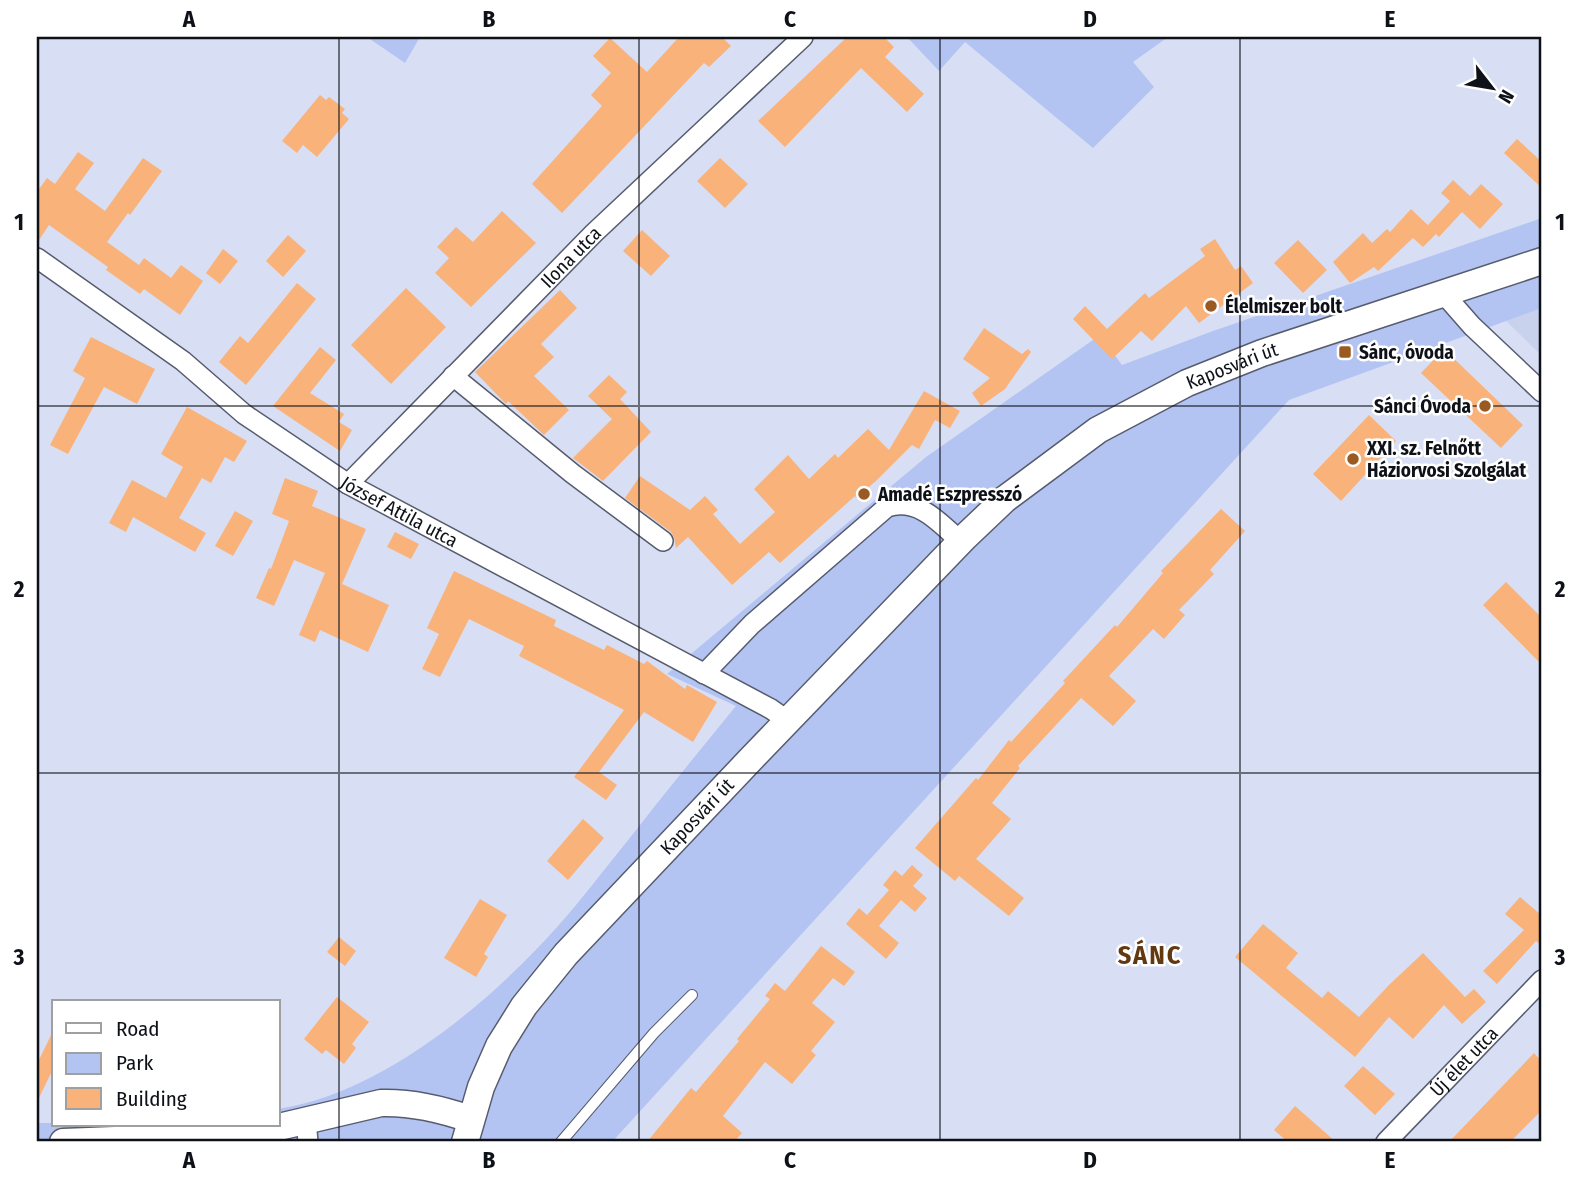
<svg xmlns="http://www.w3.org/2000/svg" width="1579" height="1179" viewBox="0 0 1579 1179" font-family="'Fira Sans Condensed',sans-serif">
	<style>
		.built { fill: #c9d2ed }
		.green { fill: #b4c4f2 }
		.building { fill: #f9b279 }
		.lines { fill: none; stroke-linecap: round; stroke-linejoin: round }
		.lane-casing { stroke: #565c6e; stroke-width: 12 }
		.street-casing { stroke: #565c6e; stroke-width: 22 }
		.secondary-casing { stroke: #565c6e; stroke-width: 29 }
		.lane { stroke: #fff; stroke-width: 10 }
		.street { stroke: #fff; stroke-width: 19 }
		.secondary { stroke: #fff; stroke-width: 26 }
		.grid { fill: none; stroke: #0e1117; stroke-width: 2; stroke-opacity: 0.55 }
		.poi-dot { fill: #995b21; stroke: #fff; stroke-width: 2.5 }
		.labels { text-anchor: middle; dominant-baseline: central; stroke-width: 5; stroke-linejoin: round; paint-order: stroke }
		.street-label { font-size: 19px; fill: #0e1117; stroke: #fff }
		.poi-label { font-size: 19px; font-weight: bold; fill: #0e1117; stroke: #fff; text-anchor: start }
		.district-label { font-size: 26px; font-weight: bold; letter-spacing: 2px; fill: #623810; stroke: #fff }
		.neatline { fill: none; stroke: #0e1117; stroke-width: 2.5 }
		.grid-label { font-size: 23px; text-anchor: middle; font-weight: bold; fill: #0e1117 }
	</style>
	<rect width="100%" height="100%" fill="#d8dff4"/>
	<path class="built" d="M 1542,308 L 1542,356 L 1505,320 Z"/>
	<path class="green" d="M 367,37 L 420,37 L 405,63 Z
		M 907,37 L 1168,37 L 1133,62 L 1154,87 L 1093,148 L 965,42 L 939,71 Z
		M 1542,218 L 1542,308 L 1289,400 L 612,1142 L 37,1142 L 37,1123 L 54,1123 L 54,1125 L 278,1125 L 278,1109 C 383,1093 489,1003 558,926 C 583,898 605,868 629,839 C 664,794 700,750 736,706 L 667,674 L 926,457 L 1100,335 L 1122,365 L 1213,331 Z"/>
	<path class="building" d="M 679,37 L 722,37 L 731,46 L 709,67 L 704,63 L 562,213 L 532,184 L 602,106 L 591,95 L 611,73 L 593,56 L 610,38 L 647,72 Z
		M 847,37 L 884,37 L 894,47 L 885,57 L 924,94 L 907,112 L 861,68 L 785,147 L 758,121 Z
		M 320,95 L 326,100 L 329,97 L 345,109 L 342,113 L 349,119 L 317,157 L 303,145 L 297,153 L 282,141 Z
		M 1517,139 L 1542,162 L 1542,188 L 1504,153 Z
		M 78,152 L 94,163 L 75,189 L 105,211 L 143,158 L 162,171 L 130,215 L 128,213 L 107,242 L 139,265 L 144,258 L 171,278 L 181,265 L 203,281 L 180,315 L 144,289 L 140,294 L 106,270 L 108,267 L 49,225 L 37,243 L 37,192 L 47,178 L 55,184 Z
		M 720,158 L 748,184 L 725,208 L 697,181 Z
		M 1453,180 L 1470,196 L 1481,184 L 1503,204 L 1480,229 L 1462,212 L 1439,237 L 1436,234 L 1423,247 L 1413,238 L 1378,271 L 1374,267 L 1350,283 L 1333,262 L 1363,233 L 1372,243 L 1387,229 L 1390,232 L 1411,209 L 1434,231 L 1428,225 L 1450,201 L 1441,193 Z
		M 502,211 L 536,243 L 471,307 L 435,273 L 449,258 L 437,247 L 456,227 L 473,242 Z
		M 642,230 L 670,256 L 651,276 L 623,251 Z
		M 288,235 L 306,251 L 283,277 L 266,261 Z
		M 1215,239 L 1235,270 L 1241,266 L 1253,283 L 1199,323 L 1186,306 L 1152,341 L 1141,331 L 1112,359 L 1073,319 L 1085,306 L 1107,329 L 1145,293 L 1149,298 L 1205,256 L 1200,249 Z
		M 1298,240 L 1327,270 L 1303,293 L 1274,263 Z
		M 223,249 L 238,261 L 220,284 L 206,273 Z
		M 297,283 L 316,299 L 246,385 L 219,362 L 240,336 L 248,343 Z
		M 406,288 L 446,327 L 391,384 L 351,345 Z
		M 560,290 L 577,308 L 541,344 L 554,357 L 534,376 L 569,410 L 544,435 L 508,401 L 506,404 L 504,402 L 475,372 Z
		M 984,328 L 1022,354 L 1028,349 L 1031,352 L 1005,389 L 981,406 L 972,393 L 990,378 L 963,359 Z
		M 91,337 L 155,369 L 137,404 L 104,387 L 68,454 L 50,445 L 85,378 L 73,371 Z
		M 320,347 L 336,360 L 310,393 L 344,414 L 339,422 L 352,430 L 340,451 L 273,406 Z
		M 1444,349 L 1523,425 L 1501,448 L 1421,373 Z
		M 609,375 L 627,392 L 620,399 L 651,432 L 603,481 L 573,458 L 612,419 L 588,396 Z
		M 924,391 L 960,411 L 950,428 L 935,420 L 919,449 L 912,445 L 877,480 L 856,498 L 855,496 L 780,563 L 769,552 L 732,585 L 688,537 L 676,548 L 674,537 L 671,532 L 625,498 L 640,476 L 690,510 L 705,496 L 718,510 L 713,514 L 740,544 L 775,512 L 754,489 L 788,455 L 809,479 L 835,454 L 838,458 L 868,429 L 889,450 Z
		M 187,407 L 247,441 L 234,462 L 225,457 L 211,483 L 202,478 L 179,518 L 206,533 L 195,552 L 133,517 L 126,532 L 109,523 L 132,480 L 166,498 L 183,467 L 161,454 Z
		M 1369,415 L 1396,441 L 1341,501 L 1313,474 Z
		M 285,478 L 318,491 L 312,506 L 366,529 L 342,584 L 389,605 L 368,652 L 320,630 L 315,642 L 299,635 L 325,573 L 294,560 L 274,606 L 256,598 L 269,568 L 271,569 L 289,521 L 272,514 Z
		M 1221,509 L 1245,531 L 1210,570 L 1214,574 L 1179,610 L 1185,615 L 1164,639 L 1153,629 L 1109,676 L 1136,701 L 1113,726 L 1081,698 L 1018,766 L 1020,768 L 992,803 L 1011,819 L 976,859 L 1024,898 L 1009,916 L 959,876 L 955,881 L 915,848 L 976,778 L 978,780 L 1009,740 L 1011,742 L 1065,683 L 1063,681 L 1115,625 L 1117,627 L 1163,573 L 1161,571 Z
		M 235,511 L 253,521 L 233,556 L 215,546 Z
		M 395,532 L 419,544 L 411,559 L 387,547 Z
		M 454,571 L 556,620 L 554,626 L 604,650 L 607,645 L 644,664 L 647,661 L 685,689 L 687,685 L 717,702 L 693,742 L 644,712 L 599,772 L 617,785 L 606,800 L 574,777 L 624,710 L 519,656 L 524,646 L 469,619 L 440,677 L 422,669 L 439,634 L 427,628 Z
		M 1506,582 L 1542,618 L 1542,665 L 1483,605 Z
		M 583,819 L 604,838 L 568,880 L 547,861 Z
		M 912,865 L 923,875 L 913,886 L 927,898 L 915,912 L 901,900 L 879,926 L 899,943 L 886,959 L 846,924 L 859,908 L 867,915 L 889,890 L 883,885 L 895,870 L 902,876 Z
		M 1520,897 L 1540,914 L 1542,912 L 1542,946 L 1536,941 L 1497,984 L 1483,971 L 1524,930 L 1505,914 Z
		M 480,899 L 507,915 L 484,954 L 488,957 L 476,977 L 444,958 Z
		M 1263,924 L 1298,953 L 1286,968 L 1322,998 L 1328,991 L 1359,1017 L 1389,985 L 1423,953 L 1465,997 L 1474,989 L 1486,1002 L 1462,1024 L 1444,1005 L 1413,1039 L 1389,1017 L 1355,1057 L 1235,957 Z
		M 339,937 L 356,951 L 345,966 L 327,952 Z
		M 821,946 L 855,972 L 844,986 L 833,978 L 812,1003 L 835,1022 L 811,1051 L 816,1055 L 792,1084 L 765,1062 L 723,1116 L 742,1133 L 734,1142 L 647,1142 L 691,1088 L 696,1092 L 739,1041 L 737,1039 L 770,999 L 765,996 L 775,983 L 785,991 Z
		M 337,997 L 369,1022 L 352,1044 L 356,1048 L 344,1064 L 326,1050 L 322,1054 L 304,1039 Z
		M 54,1029 L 54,1067 L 37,1102 L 37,1064 Z
		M 1534,1053 L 1542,1062 L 1542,1110 L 1510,1142 L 1449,1142 Z
		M 1363,1066 L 1395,1094 L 1375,1115 L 1344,1086 Z
		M 1295,1106 L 1336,1142 L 1288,1142 L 1274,1130 Z"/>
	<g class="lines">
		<defs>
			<path id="lane" d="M 561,1142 L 654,1033 L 692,995"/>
			<g id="street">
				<path id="s1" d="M 37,258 L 183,361 L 244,414 L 348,484 L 771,709 L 788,721"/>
				<path d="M 1443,293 L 1472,326 L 1542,392"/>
				<path d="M 453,376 L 573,474 L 663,541"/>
				<path id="s2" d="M 348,484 L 594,233 L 803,37"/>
				<path d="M 704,674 L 752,624 L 887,507 C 918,497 939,522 961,542"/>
				<path d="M 306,1121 L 308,1142"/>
				<path id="s3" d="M 1386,1142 L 1542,980"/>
			</g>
			<g id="secondary">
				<path d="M 63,1142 L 218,1136 L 266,1130 L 381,1103 C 412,1102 441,1109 470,1119"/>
				<path id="s4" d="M 465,1142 L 481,1087 L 499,1046 L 524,1006 L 566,954 L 750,760 L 965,537 L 1005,499 L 1098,430 L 1187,383 L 1262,353 L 1542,261"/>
			</g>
		</defs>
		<use href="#lane" class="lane-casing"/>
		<use href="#street" class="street-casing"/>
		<use href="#secondary" class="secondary-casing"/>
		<use href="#lane" class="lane"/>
		<use href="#street" class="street"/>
		<use href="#secondary" class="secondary"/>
	</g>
	<path class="grid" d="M 339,37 L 339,1142M 639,37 L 639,1142M 940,37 L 940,1142M 1240,37 L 1240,1142M 37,406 L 1542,406M 37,773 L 1542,773"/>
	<g class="poi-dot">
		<circle cx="1211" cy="306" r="7"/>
		<rect x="1338" y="345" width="14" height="14" rx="3.5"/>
		<circle cx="1485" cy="406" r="7"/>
		<circle cx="1353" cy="459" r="7"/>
		<circle cx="864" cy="494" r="7"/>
	</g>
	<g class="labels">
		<g class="street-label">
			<text stroke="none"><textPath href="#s2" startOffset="318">Ilona utca</textPath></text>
			<text stroke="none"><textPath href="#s4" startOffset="1113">Kaposvári út</textPath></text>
			<text stroke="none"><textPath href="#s1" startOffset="443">József Attila utca</textPath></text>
			<text stroke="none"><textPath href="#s4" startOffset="406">Kaposvári út</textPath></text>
			<text stroke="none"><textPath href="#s3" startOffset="112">Új élet utca</textPath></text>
		</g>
		<g class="poi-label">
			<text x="1225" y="306">Élelmiszer bolt</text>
			<text x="1359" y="352">Sánc, óvoda</text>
			<text x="1471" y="406" text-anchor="end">Sánci Óvoda</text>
			<text x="1367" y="448">XXI. sz. Felnőtt<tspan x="1367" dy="22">Háziorvosi Szolgálat</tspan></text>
			<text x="878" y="494">Amadé Eszpresszó</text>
		</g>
		<g class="district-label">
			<text x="1150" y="955">SÁNC</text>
		</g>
	</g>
	<rect width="1579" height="1179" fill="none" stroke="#ffffff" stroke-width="77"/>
	<rect x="52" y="1000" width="228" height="126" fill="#ffffff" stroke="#9fa0a2" stroke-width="2"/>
	<rect x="66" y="1023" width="35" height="10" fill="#ffffff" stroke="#9fa0a2" stroke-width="2"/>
	<text x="116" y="1036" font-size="21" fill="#0e1117">Road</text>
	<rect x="66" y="1053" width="35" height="21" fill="#b4c4f2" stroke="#9fa0a2" stroke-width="2"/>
	<text x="116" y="1070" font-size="21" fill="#0e1117">Park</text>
	<rect x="66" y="1088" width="35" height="21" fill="#f9b279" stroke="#9fa0a2" stroke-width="2"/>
	<text x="116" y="1106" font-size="21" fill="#0e1117">Building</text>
	<g transform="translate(1492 88) rotate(121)" stroke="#ffffff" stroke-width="5" paint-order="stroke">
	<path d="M0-5L12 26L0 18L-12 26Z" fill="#0e1117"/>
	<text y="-10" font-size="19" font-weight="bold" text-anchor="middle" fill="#0e1117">N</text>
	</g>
	<rect x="38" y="38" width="1502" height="1102" class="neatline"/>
	<g class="grid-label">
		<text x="189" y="27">A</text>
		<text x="489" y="27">B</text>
		<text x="790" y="27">C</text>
		<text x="1090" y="27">D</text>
		<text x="1390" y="27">E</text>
		<text x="19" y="230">1</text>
		<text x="1560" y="230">1</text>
		<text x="19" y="597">2</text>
		<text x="1560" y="597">2</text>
		<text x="19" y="965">3</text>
		<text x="1560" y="965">3</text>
		<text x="189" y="1168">A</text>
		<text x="489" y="1168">B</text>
		<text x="790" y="1168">C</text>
		<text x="1090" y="1168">D</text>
		<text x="1390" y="1168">E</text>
	</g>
</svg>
